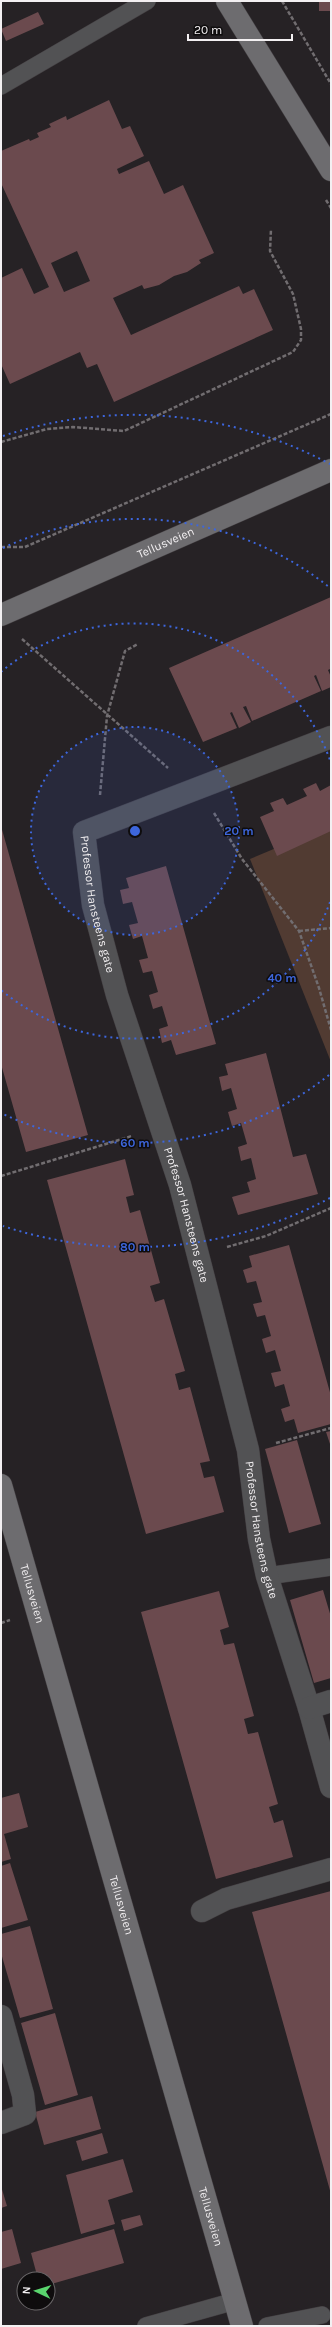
<svg xmlns="http://www.w3.org/2000/svg" width="332" height="2327" viewBox="0 0 332 2327" font-family="Karla,sans-serif">
	<style>
		.green { fill: #513b32 }
		.building { fill: #6b4a4e; fill-rule: evenodd }
		.lines { fill: none; stroke-linecap: round; stroke-linejoin: round }
		.lane-casing { stroke: #433f42; stroke-width: 18 }
		.street-casing { stroke: #433f42; stroke-width: 23 }
		.secondary-casing { stroke: #433f42; stroke-width: 23 }
		.path { stroke: #716d70; stroke-width: 2.5; stroke-dasharray: 4 2; stroke-linecap: butt }
		.lane { stroke: #525254; stroke-width: 17 }
		.street { stroke: #525254; stroke-width: 22 }
		.secondary { stroke: #6d6c6f; stroke-width: 22 }
		.ring { fill: none; stroke: #3d66dc; stroke-width: 2; stroke-dasharray: 2 4 }
		.labels { text-anchor: middle; dominant-baseline: central; stroke-width: 3; stroke-linejoin: round; paint-order: stroke }
		.street-label { font-size: 12px; fill: #f3f0f2; stroke: #0e0c0d }
		.centre { fill: #3d66dc; stroke: #0e0c0d; stroke-width: 2 }
		.ring-label { font-size: 12px; text-anchor: middle; font-weight: bold; fill: #3d66dc; stroke: #0e0c0d; stroke-width: 3; stroke-linejoin: round; paint-order: stroke }
	</style>
	<rect width="100%" height="100%" fill="#262225"/>
	<path class="green" d="M 331,825 L 331,1062 L 250,859 Z"/>
	<path class="building" d="M 319,1 L 331,1 L 331,11 L 319,11 Z
		M 38,12 L 44,24 L 6,41 L 1,29 Z
		M 109,100 L 122,129 L 130,126 L 144,156 L 117,169 L 119,174 L 149,161 L 164,194 L 183,185 L 214,253 L 199,260 L 201,263 L 187,272 L 174,276 L 159,285 L 144,289 L 142,285 L 113,298 L 131,335 L 239,286 L 243,294 L 254,289 L 273,330 L 114,402 L 97,364 L 87,368 L 80,352 L 10,384 L 1,364 L 1,278 L 22,268 L 34,294 L 49,287 L 1,183 L 1,151 L 29,139 L 30,141 L 39,137 L 37,133 L 51,127 L 49,124 L 66,116 L 67,120 ZM 77,251 L 90,281 L 64,292 L 51,263 Z
		M 331,597 L 331,672 L 330,669 L 328,670 L 331,677 L 331,687 L 322,691 L 316,675 L 314,676 L 321,691 L 252,721 L 246,706 L 243,707 L 251,722 L 239,728 L 232,712 L 230,713 L 237,728 L 203,742 L 169,668 Z
		M 316,783 L 320,791 L 331,785 L 331,831 L 277,856 L 260,817 L 274,811 L 270,803 L 283,798 L 287,805 L 307,796 L 303,789 Z
		M 1,826 L 88,1135 L 26,1152 L 1,1064 Z
		M 166,866 L 216,1044 L 176,1055 L 171,1040 L 162,1043 L 159,1029 L 168,1026 L 162,1006 L 153,1009 L 149,995 L 158,992 L 152,971 L 143,973 L 139,960 L 148,958 L 142,936 L 133,939 L 129,925 L 138,923 L 132,902 L 123,904 L 120,890 L 129,888 L 126,878 Z
		M 266,1053 L 293,1157 L 306,1154 L 318,1194 L 238,1215 L 232,1197 L 250,1192 L 247,1182 L 256,1179 L 251,1158 L 241,1161 L 238,1147 L 247,1144 L 241,1123 L 232,1126 L 228,1112 L 237,1109 L 231,1088 L 222,1091 L 219,1077 L 228,1075 L 225,1064 Z
		M 125,1159 L 134,1195 L 126,1197 L 130,1213 L 140,1210 L 160,1283 L 150,1286 L 155,1302 L 164,1299 L 185,1371 L 175,1374 L 179,1390 L 190,1387 L 210,1461 L 200,1463 L 204,1478 L 214,1476 L 224,1512 L 146,1534 L 47,1180 Z
		M 289,1245 L 331,1396 L 331,1424 L 298,1433 L 294,1419 L 285,1422 L 281,1409 L 290,1406 L 284,1384 L 275,1387 L 271,1373 L 281,1371 L 275,1350 L 266,1353 L 262,1339 L 271,1336 L 265,1315 L 257,1317 L 253,1304 L 262,1302 L 256,1281 L 247,1283 L 243,1270 L 252,1267 L 249,1256 Z
		M 331,1431 L 331,1447 L 326,1432 Z
		M 297,1440 L 321,1524 L 289,1533 L 265,1449 Z
		M 323,1590 L 331,1617 L 331,1678 L 314,1683 L 290,1600 Z
		M 219,1591 L 229,1627 L 220,1630 L 224,1645 L 234,1643 L 254,1716 L 244,1719 L 248,1734 L 258,1732 L 278,1804 L 269,1807 L 274,1823 L 283,1820 L 293,1857 L 216,1879 L 141,1612 Z
		M 19,1793 L 28,1827 L 4,1834 L 11,1859 L 1,1862 L 1,1798 Z
		M 10,1863 L 28,1920 L 1,1928 L 1,1866 Z
		M 331,1891 L 331,2194 L 252,1912 Z
		M 30,1926 L 53,2009 L 20,2018 L 1,1953 L 1,1934 Z
		M 55,2013 L 78,2095 L 45,2105 L 21,2023 Z
		M 92,2096 L 101,2129 L 44,2145 L 35,2112 Z
		M 102,2133 L 108,2153 L 82,2161 L 76,2141 Z
		M 123,2159 L 133,2192 L 108,2200 L 115,2224 L 81,2234 L 66,2175 Z
		M 1,2186 L 7,2206 L 1,2208 Z
		M 140,2215 L 143,2225 L 124,2231 L 121,2220 Z
		M 12,2229 L 21,2263 L 1,2269 L 1,2232 Z
		M 114,2229 L 124,2263 L 48,2285 L 48,2279 L 38,2279 L 31,2253 Z"/>
	<g class="lines">
		<defs>
			<path id="lane" d="M 1,86 L 147,1
				M 267,1576 L 331,1567
				M 146,2326 L 235,2301
				M 267,2326 L 322,2315"/>
			<g id="street">
				<path id="s1" d="M 331,737 L 84,832 L 93,905 L 117,995 L 180,1185 L 248,1450 L 259,1539 L 267,1576 L 309,1708 L 331,1787"/>
				<path d="M 309,1708 L 331,1701"/>
				<path d="M 202,1911 L 226,1899 L 331,1869"/>
				<path d="M 1,2016 L 23,2095 L 25,2114 L 1,2123"/>
			</g>
			<g id="secondary">
				<path d="M 227,1 L 331,170"/>
				<path id="s2" d="M 1,615 L 331,470"/>
				<path id="s3" d="M 1,1485 L 242,2326"/>
			</g>
		</defs>
		<use href="#lane" class="lane-casing"/>
		<use href="#street" class="street-casing"/>
		<use href="#secondary" class="secondary-casing"/>
		<path class="path" d="M 282,1 L 331,84
			M 326,200 L 331,208
			M 1,442 L 47,429 L 73,427 L 124,431 L 293,352 L 301,340 L 301,329 L 293,294 L 270,251 L 271,229
			M 1,547 L 25,547 L 331,414
			M 22,639 L 168,768
			M 100,795 L 107,716 L 125,651 L 138,644
			M 214,813 L 242,859 L 299,931 L 319,988 L 331,1030
			M 299,931 L 331,928
			M 1,1176 L 132,1136
			M 227,1247 L 266,1236 L 331,1208
			M 276,1443 L 331,1428
			M 1,1623 L 10,1620"/>
		<use href="#lane" class="lane"/>
		<use href="#street" class="street"/>
		<use href="#secondary" class="secondary"/>
	</g>
	<circle cx="135" cy="831" r="104" fill="#3d66dc" fill-opacity=".12"/>
	<g class="ring">
		<circle cx="135" cy="831" r="104"/>
		<path d="M330 902A208 208 0 0 1 1 990M1 672A208 208 0 0 1 330 760"/>
		<path d="M329 1075A312 312 0 0 1 3 1114M3 548A312 312 0 0 1 329 587"/>
		<path d="M330 1198A416 416 0 0 1 3 1226M3 436A416 416 0 0 1 330 464"/>
	</g>
	<g class="labels">
		<g class="street-label">
			<text stroke="none"><textPath href="#s2" startOffset="180">Tellusveien</textPath></text>
			<text stroke="none"><textPath href="#s1" startOffset="338">Professor Hansteens gate</textPath></text>
			<text stroke="none"><textPath href="#s1" startOffset="662">Professor Hansteens gate</textPath></text>
			<text stroke="none"><textPath href="#s1" startOffset="986">Professor Hansteens gate</textPath></text>
			<text stroke="none"><textPath href="#s3" startOffset="113">Tellusveien</textPath></text>
			<text stroke="none"><textPath href="#s3" startOffset="437">Tellusveien</textPath></text>
			<text stroke="none"><textPath href="#s3" startOffset="761">Tellusveien</textPath></text>
		</g>
	</g>
	<circle cx="135" cy="831" r="6" class="centre"/>
	<g class="ring-label">
		<text x="239" y="835">20 m</text>
		<text x="282" y="982">40 m</text>
		<text x="135" y="1147">60 m</text>
		<text x="135" y="1251">80 m</text>
	</g>
	<rect width="332" height="2327" fill="none" stroke="#f3f0f2" stroke-width="4"/>
	<g transform="translate(36 2291) rotate(274)"><circle r="19" fill="#0e0c0d" stroke="#6a6769"/>
	<path d="M0-3L7 15L0 10L-7 15Z" fill="#5ad56e"/>
	<text y="-6" font-size="11" font-weight="bold" text-anchor="middle" fill="#f3f0f2">N</text>
	</g>
	<path d="M188 34v6h104v-6" fill="none" stroke="#f3f0f2" stroke-width="2"/>
	<text x="194" y="34" font-size="12" fill="#f3f0f2" stroke="#0e0c0d" stroke-width="3" paint-order="stroke">20 m</text>
</svg>
